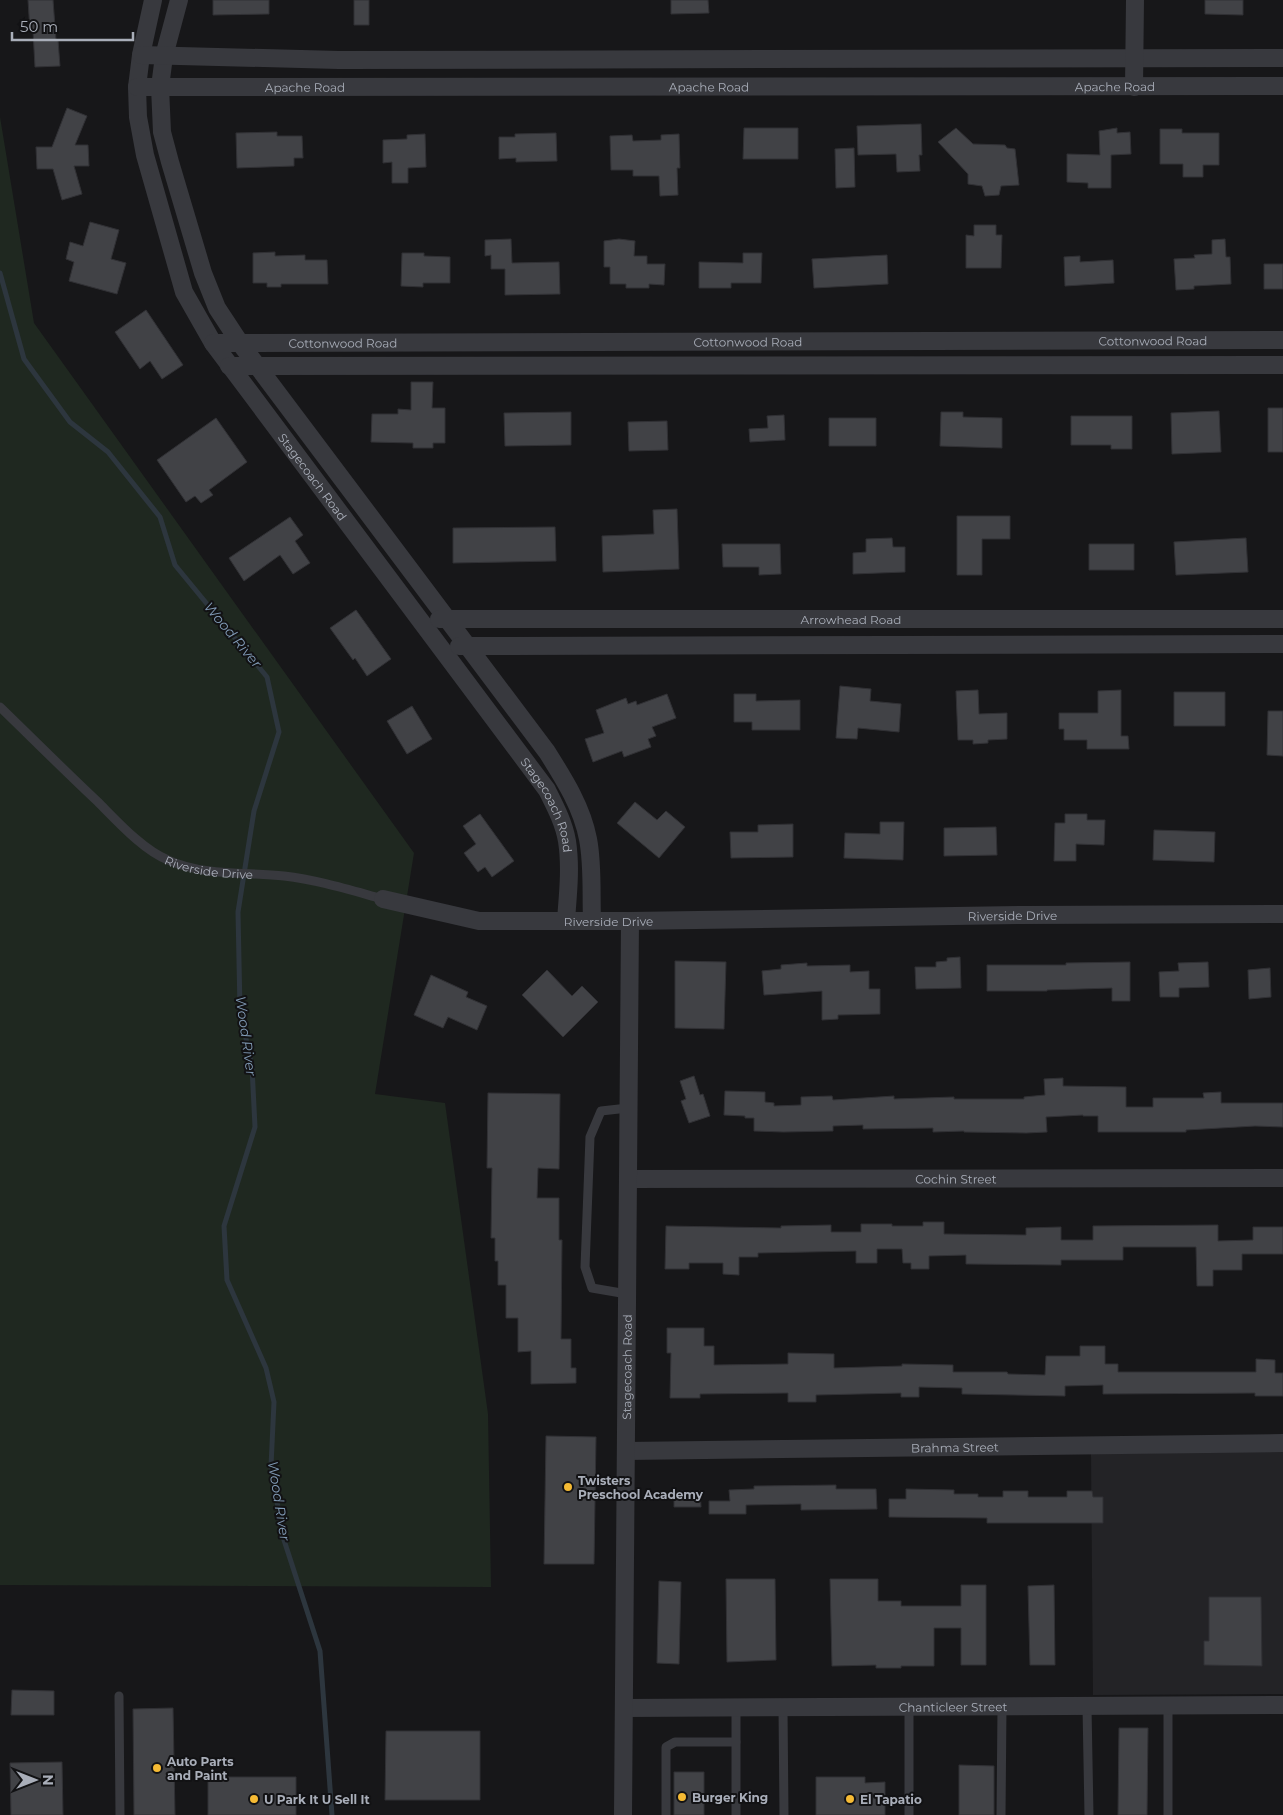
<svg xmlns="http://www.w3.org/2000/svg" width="1283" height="1815" viewBox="0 0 1283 1815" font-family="Montserrat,sans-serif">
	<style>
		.built { fill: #232326 }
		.green { fill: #1f2820 }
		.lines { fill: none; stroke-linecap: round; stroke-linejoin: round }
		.stream { stroke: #2d363e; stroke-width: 5 }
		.building { fill: #414246; stroke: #313135 }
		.service { stroke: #38393e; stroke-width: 9 }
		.minor { stroke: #38393e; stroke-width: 18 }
		.poi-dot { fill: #f5ba34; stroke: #121214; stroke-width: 2 }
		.labels { text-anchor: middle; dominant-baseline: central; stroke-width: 4; stroke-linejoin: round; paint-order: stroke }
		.street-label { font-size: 12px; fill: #a9aeb9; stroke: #121214 }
		.poi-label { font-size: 12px; font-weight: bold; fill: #a9aeb9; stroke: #121214; text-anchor: start }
		.water-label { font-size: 14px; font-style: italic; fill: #809ab5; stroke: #121214 }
	</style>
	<rect width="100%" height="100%" fill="#171719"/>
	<path class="built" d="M 1283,1451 L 1283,1694 L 1093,1695 L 1091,1454 Z"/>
	<path class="green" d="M 0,117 L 34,323 L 414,853 L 375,1094 L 445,1103 L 488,1414 L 491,1587 L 0,1585 Z"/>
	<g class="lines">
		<path class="stream" d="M 0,273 L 24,359 L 70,422 L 108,452 L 160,517 L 175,565 L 267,677 L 279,732 L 254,811 L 238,912 L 240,1010 L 252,1067 L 255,1127 L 224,1226 L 227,1280 L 266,1368 L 274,1402 L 271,1466 L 283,1537 L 320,1651 L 332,1815"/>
	</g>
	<path class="building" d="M 28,0 L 53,0 L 56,40 L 58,40 L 60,66 L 35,67 L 33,31 L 30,31 Z
		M 213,0 L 269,0 L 269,14 L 213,15 Z
		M 354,0 L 369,0 L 369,25 L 354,25 Z
		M 671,0 L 708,0 L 709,13 L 671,14 Z
		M 1205,0 L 1243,0 L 1243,15 L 1205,14 Z
		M 67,108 L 87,116 L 75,145 L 88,145 L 89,166 L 74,166 L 82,194 L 62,200 L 53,169 L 37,169 L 36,147 L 52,147 Z
		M 921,124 L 922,155 L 919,155 L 920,171 L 897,172 L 896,154 L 858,155 L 857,126 Z
		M 744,128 L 798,128 L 798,159 L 743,159 Z
		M 956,128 L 973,144 L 1005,145 L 1007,148 L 1015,149 L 1019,185 L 1001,186 L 999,195 L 985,196 L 982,186 L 968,184 L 968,174 L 938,142 Z
		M 1117,128 L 1117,133 L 1130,132 L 1131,154 L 1111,155 L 1111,188 L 1088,188 L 1088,183 L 1067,182 L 1067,154 L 1100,155 L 1099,131 Z
		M 1160,129 L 1182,129 L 1182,133 L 1219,133 L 1219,165 L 1203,165 L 1203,177 L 1183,177 L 1183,164 L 1160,164 Z
		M 277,132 L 277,136 L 302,136 L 303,158 L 294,158 L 294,166 L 237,168 L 236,133 Z
		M 556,133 L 557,161 L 516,162 L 516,158 L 499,159 L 499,137 L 515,137 L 515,134 Z
		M 425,134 L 426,167 L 408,168 L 408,183 L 392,183 L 392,162 L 383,163 L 383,140 L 407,139 L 407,135 Z
		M 679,134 L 680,168 L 677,168 L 678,195 L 660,196 L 659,176 L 633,176 L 633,170 L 611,170 L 610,136 L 632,135 L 633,141 L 661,140 L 661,135 Z
		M 854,148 L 855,187 L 836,188 L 835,149 Z
		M 90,222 L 119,230 L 111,259 L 126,263 L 117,294 L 69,281 L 74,262 L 66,259 L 70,242 L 83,246 Z
		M 974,225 L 996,225 L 996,235 L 1002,235 L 1001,268 L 966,268 L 966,235 L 974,236 Z
		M 511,239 L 512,263 L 559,262 L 560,294 L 505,295 L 505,269 L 491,269 L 491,255 L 485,256 L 485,240 Z
		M 619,239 L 635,241 L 634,256 L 647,256 L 647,264 L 665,264 L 664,285 L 649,284 L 649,288 L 626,288 L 626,284 L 610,284 L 610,267 L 604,267 L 604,241 Z
		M 1225,239 L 1226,257 L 1230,257 L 1231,284 L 1194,286 L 1194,289 L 1176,290 L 1174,259 L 1195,258 L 1194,255 L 1212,254 L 1212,240 Z
		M 275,252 L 275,256 L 305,255 L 305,260 L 327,260 L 328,284 L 281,284 L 281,287 L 267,287 L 267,283 L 253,283 L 253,253 Z
		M 402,253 L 424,253 L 424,256 L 450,257 L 450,283 L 423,283 L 423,287 L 401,286 Z
		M 743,253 L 762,253 L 761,283 L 731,283 L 731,288 L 699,288 L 699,262 L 743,263 Z
		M 887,255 L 888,284 L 814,288 L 812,259 Z
		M 1080,256 L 1080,262 L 1113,260 L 1114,283 L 1065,286 L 1064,257 Z
		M 1264,264 L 1283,264 L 1283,289 L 1264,289 Z
		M 146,310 L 183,365 L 162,379 L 150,361 L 140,369 L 115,332 Z
		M 411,382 L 433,382 L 432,408 L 445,408 L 445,443 L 433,443 L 433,448 L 413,448 L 413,443 L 371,442 L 372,414 L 398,414 L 398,409 L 411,410 Z
		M 1268,408 L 1283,408 L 1283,452 L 1268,452 Z
		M 1219,411 L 1221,452 L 1172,454 L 1171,413 Z
		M 571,412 L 571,445 L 505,446 L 504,413 Z
		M 941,412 L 963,412 L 963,417 L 1002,418 L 1002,448 L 940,446 Z
		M 784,415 L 785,440 L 750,442 L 749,429 L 768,428 L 767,416 Z
		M 1071,416 L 1132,416 L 1132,449 L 1111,449 L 1111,445 L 1071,445 Z
		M 216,418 L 247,462 L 209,490 L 213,495 L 201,503 L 195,496 L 186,502 L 157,460 Z
		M 829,418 L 876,418 L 876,446 L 829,446 Z
		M 667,421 L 668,450 L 629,451 L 628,422 Z
		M 677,509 L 679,569 L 603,572 L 602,536 L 654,534 L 653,510 Z
		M 957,516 L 1010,516 L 1010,539 L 982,539 L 982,575 L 957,575 Z
		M 290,517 L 303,535 L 295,541 L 310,563 L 293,574 L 280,555 L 244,581 L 229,558 Z
		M 555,527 L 556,561 L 453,563 L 453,528 Z
		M 892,538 L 893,547 L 905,547 L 905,572 L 853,574 L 853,553 L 866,552 L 866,539 Z
		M 1246,538 L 1248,572 L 1176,575 L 1174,542 Z
		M 722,544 L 780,544 L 781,574 L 759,575 L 759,567 L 723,567 Z
		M 1089,544 L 1134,544 L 1134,570 L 1089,570 Z
		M 356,610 L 391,659 L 367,676 L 355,658 L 353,660 L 330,628 Z
		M 840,686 L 871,689 L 870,701 L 901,704 L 899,732 L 858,728 L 857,739 L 836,738 Z
		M 978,690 L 979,714 L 1007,713 L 1007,739 L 988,740 L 988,743 L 973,744 L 973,740 L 958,740 L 956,691 Z
		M 1121,690 L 1121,736 L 1128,736 L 1129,749 L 1087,749 L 1087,740 L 1064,740 L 1064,729 L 1059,729 L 1059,713 L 1098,713 L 1098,691 Z
		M 1174,692 L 1225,692 L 1225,726 L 1174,726 Z
		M 667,694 L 676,718 L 652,727 L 656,736 L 648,739 L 651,747 L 624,757 L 622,751 L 593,762 L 585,739 L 604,733 L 596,710 L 626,698 L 628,704 L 636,701 L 637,705 Z
		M 734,694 L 756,694 L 756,701 L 800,700 L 800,730 L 752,730 L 752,722 L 734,722 Z
		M 412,706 L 432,739 L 407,754 L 387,721 Z
		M 1268,711 L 1283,711 L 1283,756 L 1267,755 Z
		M 635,802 L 657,820 L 666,811 L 685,827 L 659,858 L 617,823 Z
		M 480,814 L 514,861 L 492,877 L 485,867 L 478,872 L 464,853 L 476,844 L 463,826 Z
		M 1065,814 L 1087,814 L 1087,820 L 1105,820 L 1104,845 L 1076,844 L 1076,861 L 1054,861 L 1055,823 L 1065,823 Z
		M 880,822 L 904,822 L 903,860 L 844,858 L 845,833 L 880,834 Z
		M 793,824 L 793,857 L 731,858 L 730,832 L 758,832 L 758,825 Z
		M 996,827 L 997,855 L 944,856 L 944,828 Z
		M 1154,830 L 1215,832 L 1214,862 L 1153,860 Z
		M 960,957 L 961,988 L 916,989 L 915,967 L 936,967 L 936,962 L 947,961 L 947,958 Z
		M 675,961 L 726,962 L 724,1029 L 675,1028 Z
		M 1130,962 L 1130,1001 L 1112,1001 L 1112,988 L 1047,990 L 1047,991 L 987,991 L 987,965 L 1066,965 L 1066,963 Z
		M 1208,962 L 1209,987 L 1179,988 L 1179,997 L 1160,997 L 1159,972 L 1179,971 L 1178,963 Z
		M 807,963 L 807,966 L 850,965 L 850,972 L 869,971 L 869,989 L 880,989 L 880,1014 L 838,1015 L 838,1019 L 822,1020 L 822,991 L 764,995 L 762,971 L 781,969 L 781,965 Z
		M 1270,968 L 1271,997 L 1249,999 L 1248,970 Z
		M 547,970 L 572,996 L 582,986 L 598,1002 L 563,1037 L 522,995 Z
		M 431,975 L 468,992 L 466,997 L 487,1006 L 477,1030 L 448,1017 L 443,1028 L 414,1015 Z
		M 694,1076 L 700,1095 L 703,1094 L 710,1116 L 689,1123 L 681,1101 L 686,1099 L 680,1081 Z
		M 1063,1078 L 1063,1086 L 1126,1087 L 1126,1107 L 1153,1107 L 1153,1098 L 1204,1098 L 1203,1093 L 1221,1092 L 1221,1103 L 1283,1103 L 1283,1127 L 1255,1126 L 1186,1130 L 1186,1132 L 1098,1132 L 1098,1116 L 1083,1116 L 1083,1115 L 1046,1117 L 1047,1132 L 1026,1133 L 964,1132 L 964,1131 L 933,1132 L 933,1128 L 863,1129 L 863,1125 L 833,1126 L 833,1131 L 783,1132 L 754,1131 L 754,1118 L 745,1118 L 745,1116 L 724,1115 L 725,1091 L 765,1092 L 765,1102 L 774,1103 L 774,1106 L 801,1105 L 801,1097 L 832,1096 L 833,1100 L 894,1096 L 894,1099 L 954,1097 L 954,1099 L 1024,1099 L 1024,1097 L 1045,1095 L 1044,1079 Z
		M 488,1093 L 560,1094 L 559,1169 L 538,1168 L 537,1198 L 559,1198 L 559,1240 L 562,1240 L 561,1339 L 571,1339 L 571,1368 L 576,1368 L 576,1383 L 531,1384 L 531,1351 L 518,1352 L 518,1318 L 506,1318 L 506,1285 L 498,1285 L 498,1261 L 495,1261 L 495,1238 L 491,1238 L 492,1168 L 487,1168 Z
		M 923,1222 L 944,1222 L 944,1234 L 1026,1235 L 1026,1228 L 1061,1227 L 1061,1240 L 1093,1240 L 1093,1226 L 1218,1225 L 1218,1241 L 1253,1240 L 1253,1227 L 1283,1227 L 1283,1254 L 1242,1254 L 1242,1270 L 1213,1270 L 1213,1286 L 1197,1286 L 1196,1247 L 1123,1247 L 1123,1260 L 1061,1260 L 1061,1265 L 966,1264 L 966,1255 L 929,1256 L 929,1269 L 911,1269 L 911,1263 L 903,1263 L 902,1249 L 877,1249 L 877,1263 L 856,1263 L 856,1251 L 758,1253 L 758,1257 L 739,1257 L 739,1275 L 723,1274 L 723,1263 L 689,1263 L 689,1269 L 665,1269 L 666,1226 L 781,1228 L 781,1226 L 831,1225 L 831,1232 L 861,1232 L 861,1224 L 892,1224 L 892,1226 L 923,1226 Z
		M 667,1328 L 704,1328 L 704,1346 L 714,1346 L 714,1365 L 788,1364 L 788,1353 L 834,1354 L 834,1368 L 902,1366 L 902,1364 L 953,1365 L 953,1372 L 1007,1372 L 1008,1374 L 1045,1375 L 1046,1356 L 1080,1356 L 1080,1346 L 1105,1346 L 1105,1364 L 1118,1364 L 1118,1372 L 1256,1372 L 1256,1359 L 1275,1360 L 1275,1373 L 1283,1373 L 1283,1396 L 1255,1396 L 1255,1393 L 1103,1394 L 1103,1385 L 1065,1386 L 1065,1396 L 962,1394 L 962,1388 L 919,1387 L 919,1397 L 901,1397 L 901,1393 L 816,1395 L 816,1402 L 788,1402 L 788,1393 L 700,1394 L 700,1398 L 670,1398 L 671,1353 L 667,1353 Z
		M 546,1436 L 596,1437 L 594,1564 L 544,1564 Z
		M 836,1485 L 836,1489 L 876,1489 L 877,1509 L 801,1510 L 801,1504 L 746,1505 L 746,1514 L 709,1514 L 709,1501 L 730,1501 L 729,1490 L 754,1489 L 754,1486 Z
		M 906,1489 L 954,1490 L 954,1494 L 978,1494 L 978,1497 L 1003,1497 L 1003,1491 L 1028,1491 L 1028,1497 L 1067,1497 L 1067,1491 L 1092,1491 L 1093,1497 L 1103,1497 L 1103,1523 L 987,1523 L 987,1518 L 889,1517 L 889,1499 L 906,1499 Z
		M 674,1491 L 700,1491 L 701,1507 L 674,1507 Z
		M 726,1579 L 775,1579 L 776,1660 L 727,1662 Z
		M 830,1579 L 878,1579 L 878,1601 L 901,1601 L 901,1606 L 961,1606 L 961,1585 L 986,1585 L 986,1665 L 961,1665 L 961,1628 L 934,1628 L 934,1666 L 901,1666 L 901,1668 L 876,1668 L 876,1665 L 832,1666 Z
		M 659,1581 L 681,1582 L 679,1664 L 657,1663 Z
		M 1054,1585 L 1055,1665 L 1030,1665 L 1028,1586 Z
		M 1209,1597 L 1261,1597 L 1262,1666 L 1204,1665 L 1204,1641 L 1209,1641 Z
		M 12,1690 L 54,1691 L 54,1715 L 11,1715 Z
		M 173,1708 L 175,1815 L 134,1815 L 133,1709 Z
		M 1119,1728 L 1148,1728 L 1147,1815 L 1118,1815 Z
		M 386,1731 L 480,1731 L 480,1800 L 385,1800 Z
		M 62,1762 L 63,1815 L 11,1815 L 10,1763 Z
		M 959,1765 L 994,1766 L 994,1815 L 959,1815 Z
		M 674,1772 L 704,1772 L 704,1815 L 674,1815 Z
		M 208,1777 L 296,1777 L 296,1815 L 208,1815 Z
		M 816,1777 L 865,1777 L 865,1783 L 885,1782 L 885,1815 L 816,1815 Z"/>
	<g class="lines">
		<g class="service">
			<path id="s1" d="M 0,707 C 33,739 65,771 98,802 C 117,821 143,850 168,860 C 203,876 246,872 284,876 C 318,880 350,890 383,899"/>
			<path d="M 627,1294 L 592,1288 L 585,1267 L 590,1137 L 601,1111 L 628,1108"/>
			<path d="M 119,1696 L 120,1815"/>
			<path d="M 1087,1707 L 1089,1815"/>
			<path d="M 783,1708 L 784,1815"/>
			<path d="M 666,1815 L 666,1747 L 675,1742 L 736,1742"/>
			<path d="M 736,1815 L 736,1708"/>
			<path d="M 909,1815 L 909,1708"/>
			<path d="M 1001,1815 L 1002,1707"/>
			<path d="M 1168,1815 L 1168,1706"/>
		</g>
		<g class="minor">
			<path id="s2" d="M 153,0 L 141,55 L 137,87 L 138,117 L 145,155 L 184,292 L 213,343 L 547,790 C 555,806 564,823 567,841 C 571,867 568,894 566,920"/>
			<path d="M 179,0 L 164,56 L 160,87 L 162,132 L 170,162 L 203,273 L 217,308 L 240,343 L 547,752 C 564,779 582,807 588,839 C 593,864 591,894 592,920"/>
			<path d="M 141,55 L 339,60 L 1283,58"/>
			<path id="s3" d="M 137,87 L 1283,86"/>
			<path d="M 1134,87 L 1135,0"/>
			<path id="s4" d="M 213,343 L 1283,340"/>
			<path d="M 229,366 L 1283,365"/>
			<path id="s5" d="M 439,619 L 1283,619"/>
			<path d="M 459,646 L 1283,644"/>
			<path id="s6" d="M 383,899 L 479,921 L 630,921 L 1024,915 L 1283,914"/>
			<path id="s7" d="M 628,1179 L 1283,1178"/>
			<path id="s8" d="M 626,1451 L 1283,1443"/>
			<path id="s9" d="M 624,1708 L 1283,1705"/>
			<path id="s10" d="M 623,1815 L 630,921"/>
		</g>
	</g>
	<g class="poi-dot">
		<circle cx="568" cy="1487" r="5"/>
		<circle cx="157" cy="1768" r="5"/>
		<circle cx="682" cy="1797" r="5"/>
		<circle cx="254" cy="1799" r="5"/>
		<circle cx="850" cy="1799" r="5"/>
	</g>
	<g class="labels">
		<g class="street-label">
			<text stroke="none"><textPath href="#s3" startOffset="168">Apache Road</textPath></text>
			<text stroke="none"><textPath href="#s3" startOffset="572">Apache Road</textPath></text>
			<text stroke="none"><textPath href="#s3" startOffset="978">Apache Road</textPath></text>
			<text stroke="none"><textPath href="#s4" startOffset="940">Cottonwood Road</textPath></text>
			<text stroke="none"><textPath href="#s4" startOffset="535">Cottonwood Road</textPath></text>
			<text stroke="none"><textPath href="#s4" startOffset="130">Cottonwood Road</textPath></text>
			<text stroke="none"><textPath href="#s2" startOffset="525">Stagecoach Road</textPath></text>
			<text stroke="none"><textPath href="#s5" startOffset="412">Arrowhead Road</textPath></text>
			<text stroke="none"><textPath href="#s2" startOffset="930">Stagecoach Road</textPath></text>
			<text stroke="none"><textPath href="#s1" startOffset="270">Riverside Drive</textPath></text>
			<text stroke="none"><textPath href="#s6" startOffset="632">Riverside Drive</textPath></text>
			<text stroke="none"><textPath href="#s6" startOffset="228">Riverside Drive</textPath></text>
			<text stroke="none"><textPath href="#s7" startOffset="328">Cochin Street</textPath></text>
			<text stroke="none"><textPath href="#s10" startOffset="448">Stagecoach Road</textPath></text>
			<text stroke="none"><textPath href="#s8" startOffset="329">Brahma Street</textPath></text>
			<text stroke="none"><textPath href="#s9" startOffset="329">Chanticleer Street</textPath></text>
		</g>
		<g class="poi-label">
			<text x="578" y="1480">Twisters<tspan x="578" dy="14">Preschool Academy</tspan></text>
			<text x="167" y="1761">Auto Parts<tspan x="167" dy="14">and Paint</tspan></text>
			<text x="692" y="1797">Burger King</text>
			<text x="264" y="1799">U Park It U Sell It</text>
			<text x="860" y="1799">El Tapatio</text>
		</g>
		<g class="water-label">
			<text transform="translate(233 635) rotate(50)">Wood River</text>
			<text transform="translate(246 1036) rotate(82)">Wood River</text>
			<text transform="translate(279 1501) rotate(81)">Wood River</text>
		</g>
	</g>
	<g transform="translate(35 1780) rotate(90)" stroke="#121214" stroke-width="4" paint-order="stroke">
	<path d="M0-4L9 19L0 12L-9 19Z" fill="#a9aeb9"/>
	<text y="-8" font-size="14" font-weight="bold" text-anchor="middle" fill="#a9aeb9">N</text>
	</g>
	<path d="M12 32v8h121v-8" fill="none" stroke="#a9aeb9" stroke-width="2.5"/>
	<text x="20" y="32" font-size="15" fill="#a9aeb9" stroke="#121214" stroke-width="4" paint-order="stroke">50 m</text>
</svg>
